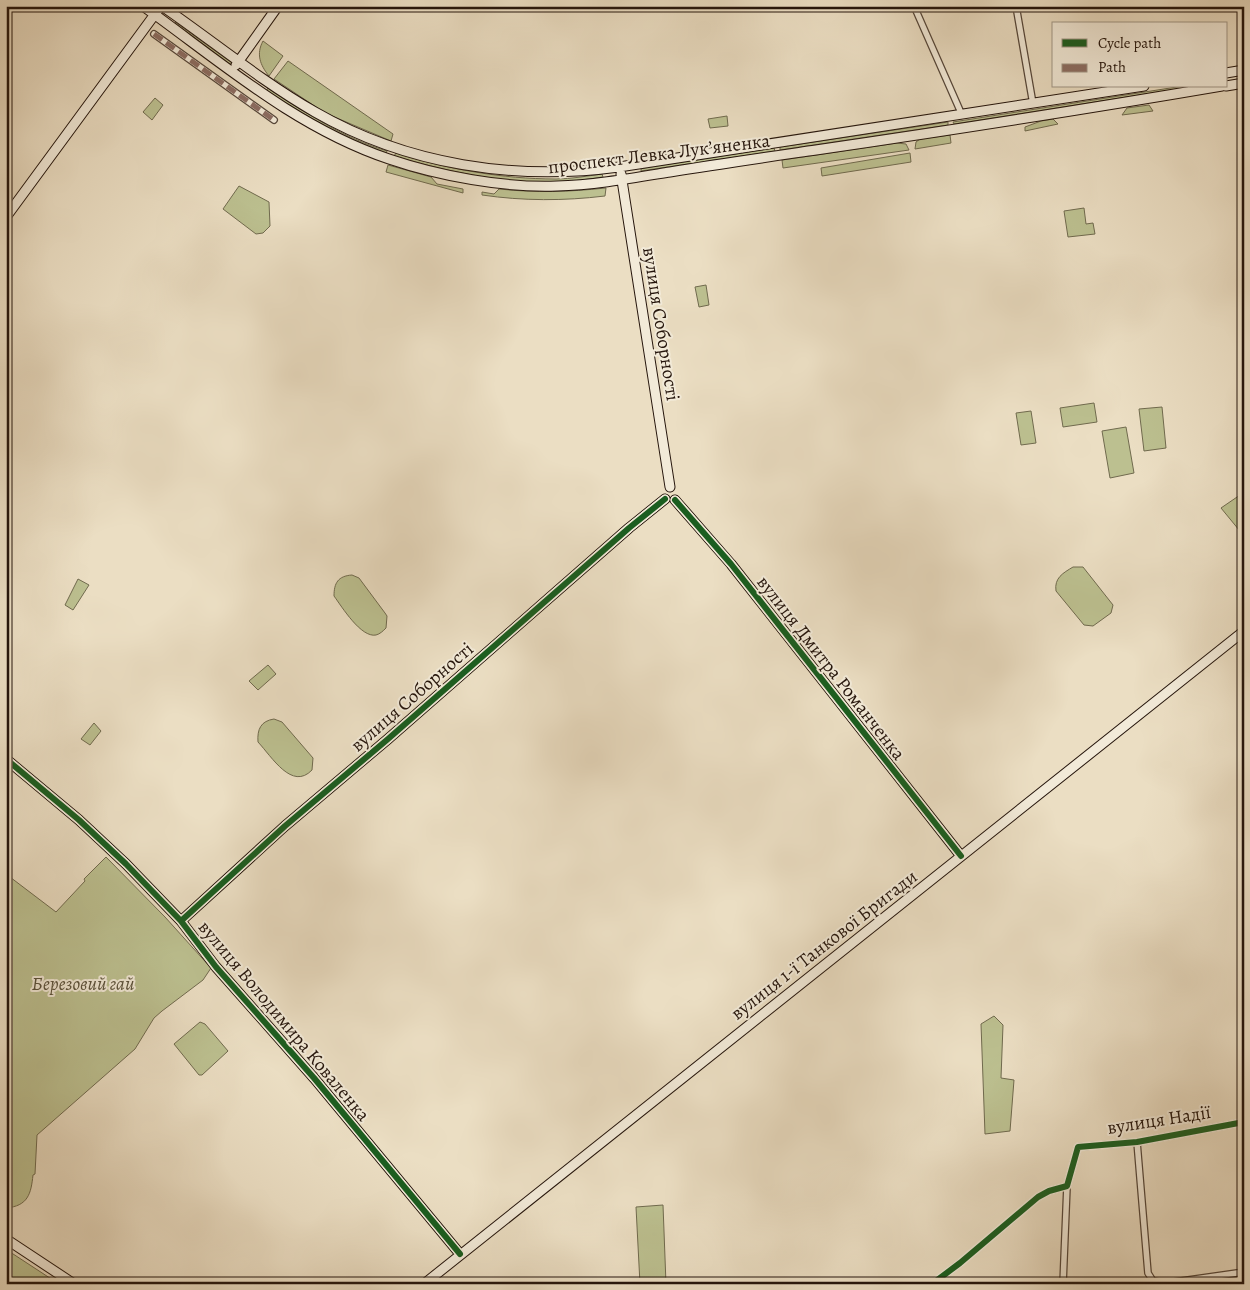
<svg xmlns="http://www.w3.org/2000/svg" width="1250" height="1290" viewBox="0 0 1250 1290" font-family="Alegreya,serif">
	<style>
		.green { fill: #bcc090; stroke: #706a4e }
		.lines { fill: none; stroke-linecap: round; stroke-linejoin: round }
		.street-casing { stroke: #56473a; stroke-width: 8 }
		.secondary-casing { stroke: #25150c; stroke-width: 11 }
		.street { stroke: #f2ead8; stroke-width: 5.5 }
		.secondary { stroke: #f2ead8; stroke-width: 9 }
		.quiet { stroke: #8d6e63; stroke-width: 5; stroke-dasharray: 10 5; stroke-linecap: butt }
		.cycleway-casing { stroke: #f2ead8; stroke-width: 9 }
		.cycleway { stroke: #1b5e20; stroke-width: 6 }
		.labels { text-anchor: middle; dominant-baseline: central; stroke-width: 4; stroke-linejoin: round; paint-order: stroke }
		.street-label { font-size: 19px; fill: #25150c; stroke: #f2ead8 }
		.park-label { font-size: 19px; font-style: italic; fill: #5a513a; stroke: #f2ead8 }
	</style>
	<rect width="100%" height="100%" fill="#ebdec3"/>
	<filter id="stains"><feTurbulence type="fractalNoise" baseFrequency=".004" numOctaves="4"/><feColorMatrix values="0 0 0 0 .2 0 0 0 0 .09 0 0 0 0 .02 0 0 0 .5 -.17"/></filter>
	<radialGradient id="worn" r=".72"><stop offset=".6" stop-color="#630" stop-opacity="0"/><stop offset="1" stop-color="#630" stop-opacity=".3"/></radialGradient>
	<path class="green" d="M 175,22 L 232,63 L 232,66 L 176,24 Z
		M 263,41 L 283,56 L 269,76 C 260,65 256,54 263,41 Z
		M 288,61 L 393,134 L 391,141 L 325,113 L 274,79 Z
		M 1183,86 L 1197,86 L 954,124 L 953,122 Z
		M 268,88 C 305,113 344,138 387,151 L 386,154 C 343,141 303,116 266,91 Z
		M 155,98 L 163,105 L 152,120 L 143,112 Z
		M 1149,105 L 1153,111 L 1122,115 L 1127,108 Z
		M 727,116 L 728,126 L 710,128 L 708,119 Z
		M 1053,119 L 1058,124 L 1025,131 L 1025,127 L 1041,121 Z
		M 948,122 L 948,125 L 780,150 L 780,147 Z
		M 950,135 L 951,143 L 915,149 L 916,142 L 920,139 Z
		M 897,143 L 906,144 L 909,150 L 783,168 L 782,160 Z
		M 774,148 L 775,151 L 641,171 L 641,169 L 644,168 Z
		M 396,153 C 447,169 502,179 556,179 C 571,179 587,176 602,174 L 603,177 C 589,179 575,181 561,182 C 509,185 444,171 394,156 Z
		M 910,153 L 911,162 L 822,176 L 821,168 Z
		M 388,165 L 431,177 L 437,184 L 463,189 L 463,193 L 386,172 Z
		M 239,186 L 269,202 L 270,226 L 263,233 L 256,234 L 223,209 Z
		M 606,188 L 605,196 C 564,201 523,201 482,195 L 482,192 L 494,194 L 499,189 C 538,193 567,192 606,188 Z
		M 1084,208 L 1086,224 L 1093,223 L 1095,234 L 1068,237 L 1064,211 Z
		M 706,285 L 709,305 L 699,307 L 695,287 Z
		M 1094,403 L 1097,422 L 1063,427 L 1060,408 Z
		M 1162,407 L 1166,448 L 1144,451 L 1139,409 Z
		M 1031,411 L 1036,443 L 1021,445 L 1016,413 Z
		M 1126,427 L 1134,473 L 1110,478 L 1102,431 Z
		M 1240,495 L 1244,499 L 1244,536 L 1221,508 Z
		M 1073,567 L 1083,567 L 1113,605 L 1111,613 L 1093,626 L 1084,625 L 1056,591 C 1054,578 1063,573 1073,567 Z
		M 352,575 L 359,578 L 385,613 L 387,616 L 386,628 C 383,631 380,634 376,635 C 361,638 342,607 334,596 C 334,583 338,576 352,575 Z
		M 78,579 L 89,585 L 73,610 L 65,605 Z
		M 268,665 L 276,674 L 258,690 L 249,681 Z
		M 274,719 L 282,722 L 313,758 L 312,770 C 292,791 272,757 258,742 C 257,729 261,721 274,719 Z
		M 94,723 L 101,731 L 90,745 L 81,739 Z
		M 106,857 L 165,917 L 211,968 L 203,980 L 162,1011 L 154,1018 L 135,1049 L 37,1135 L 35,1174 L 33,1175 C 31,1194 28,1206 6,1208 L 6,874 L 56,912 L 85,881 L 84,879 Z
		M 994,1016 L 1003,1025 L 1001,1078 L 1014,1080 L 1010,1131 L 985,1134 L 981,1024 Z
		M 200,1022 L 205,1024 L 228,1051 L 202,1075 L 199,1075 L 174,1044 Z
		M 663,1205 L 666,1284 L 640,1284 L 636,1207 Z
		M 6,1249 L 7,1250 L 59,1284 L 6,1284 Z"/>
	<g class="lines">
		<defs>
			<path id="street" d="M 914,6 L 962,115
				M 1016,6 L 1033,104
				M 154,34 L 274,120
				M 1137,1142 L 1148,1273 L 1153,1281 L 1163,1283 L 1174,1282 L 1174,1284
				M 1174,1282 L 1244,1272
				M 932,1284 L 960,1263 L 1038,1197 L 1049,1191 L 1067,1186 L 1078,1147 L 1137,1142 L 1244,1122
				M 1063,1284 L 1067,1186"/>
			<path id="secondary" d="M 143,6 C 221,62 296,128 389,159 C 439,176 504,188 557,186 C 594,185 633,178 670,172 C 719,164 768,157 816,150 C 952,130 1087,109 1222,86
				M 162,6 C 213,41 261,81 315,112 C 407,165 515,181 619,167 L 1144,86
				M 236,65 L 278,6
				M 1226,73 L 1244,70
				M 1226,86 L 1244,83
				M 621,174 L 670,487
				M 6,217 L 158,10
				M 675,500 L 731,564 L 961,856
				M 6,759 L 79,820 L 126,864 L 181,921 L 216,967 L 314,1078 L 460,1254
				M 181,921 L 285,826 L 388,739 L 629,528 L 665,499
				M 6,1239 L 74,1284
				M 424,1284 L 1244,631"/>
		</defs>
		<use href="#street" class="street-casing"/>
		<use href="#secondary" class="secondary-casing"/>
		<use href="#street" class="street"/>
		<use href="#secondary" class="secondary"/>
		<path class="quiet" d="M 154,34 L 274,120"/>
		<defs>
			<path id="cycleway" d="M 675,500 L 731,564 L 961,856
				M 6,759 L 79,820 L 126,864 L 181,921 L 216,967 L 314,1078 L 460,1254
				M 181,921 L 285,826 L 388,739 L 629,528 L 665,499
				M 932,1284 L 960,1263 L 1038,1197 L 1049,1191 L 1067,1186 L 1078,1147 L 1137,1142 L 1244,1122"/>
		</defs>
		<use href="#cycleway" class="cycleway-casing"/>
		<use href="#cycleway" class="cycleway"/>
	</g>
	<g class="labels">
		<g class="street-label">
			<text transform="translate(659 154) rotate(-7)">проспект Левка Лукʼяненка</text>
			<text transform="translate(661 324) rotate(81)">вулиця Соборності</text>
			<text transform="translate(831 668) rotate(52)">вулиця Дмитра Романченка</text>
			<text transform="translate(412 697) rotate(-41)">вулиця Соборності</text>
			<text transform="translate(824 945) rotate(-38)">вулиця 1-ї Танкової Бригади</text>
			<text transform="translate(284 1021) rotate(50)">вулиця Володимира Коваленка</text>
			<text transform="translate(1159 1120) rotate(-9)">вулиця Надії</text>
		</g>
		<g class="park-label">
			<text x="83" y="984">Березовий гай</text>
		</g>
	</g>
	<rect width="1250" height="1290" fill="none" stroke="#ebdec3" stroke-width="25"/>
	<rect x="8" y="8" width="1235" height="1275" fill="none" stroke="#25150c" stroke-width="2.5"/>
	<rect x="12" y="12" width="1225" height="1265" fill="none" stroke="#25150c"/>
	<rect x="1052" y="22" width="175" height="65" fill="#f2ead8" stroke="#a09586"/>
	<rect x="1062" y="39" width="25" height="8" fill="#1b5e20" stroke="#a09586"/>
	<text x="1098" y="48" font-size="15" fill="#25150c">Cycle path</text>
	<rect x="1062" y="64" width="25" height="8" fill="#8d6e63" stroke="#a09586"/>
	<text x="1098" y="72" font-size="15" fill="#25150c">Path</text>
	<rect width="100%" height="100%" filter="url(#stains)"/>
	<rect width="100%" height="100%" fill="url(#worn)"/>
</svg>
